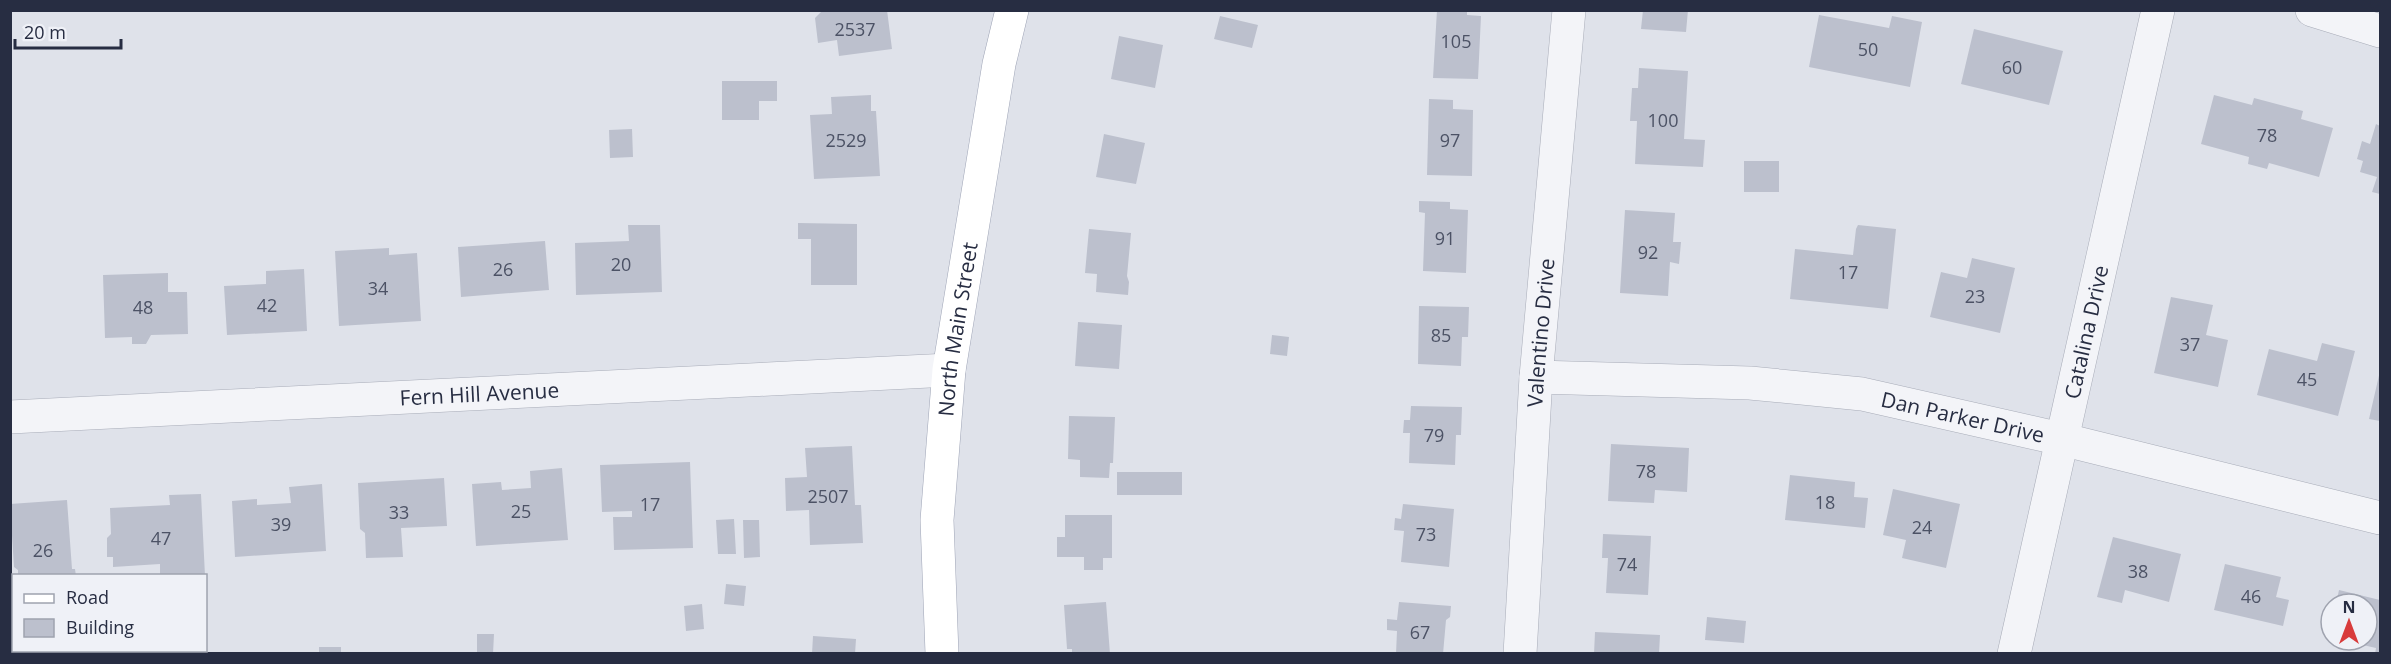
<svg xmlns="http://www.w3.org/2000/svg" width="2391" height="664" viewBox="0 0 2391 664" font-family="'Open Sans',sans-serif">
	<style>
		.building { fill: #bcc0cd }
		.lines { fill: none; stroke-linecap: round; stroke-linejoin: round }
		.minor-casing { stroke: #a8acb8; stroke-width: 34 }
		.major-casing { stroke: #9ea4b6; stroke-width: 34 }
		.minor { stroke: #f3f4f8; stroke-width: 33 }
		.major { stroke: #fff; stroke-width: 33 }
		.labels { text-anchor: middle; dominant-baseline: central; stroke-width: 4.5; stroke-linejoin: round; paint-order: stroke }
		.number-label { font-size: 18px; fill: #4c5265 }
		.street-label { font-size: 21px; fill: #272d42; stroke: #eff1f7 }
	</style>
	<rect width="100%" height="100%" fill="#dfe2ea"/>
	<path class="building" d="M 823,10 L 887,10 L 892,49 L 839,56 L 837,40 L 818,43 L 815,18 Z
		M 1437,10 L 1467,10 L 1467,15 L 1481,16 L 1478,79 L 1433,78 Z
		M 1643,10 L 1688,10 L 1686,32 L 1641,29 Z
		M 1819,15 L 1889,28 L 1892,16 L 1922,22 L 1910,87 L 1809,67 Z
		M 1220,16 L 1258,25 L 1252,48 L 1214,39 Z
		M 1974,29 L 2063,51 L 2049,105 L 1961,84 Z
		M 1119,36 L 1163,45 L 1155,88 L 1111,79 Z
		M 1639,68 L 1688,71 L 1684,139 L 1705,140 L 1703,167 L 1635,164 L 1637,121 L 1630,121 L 1632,88 L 1638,88 Z
		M 722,81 L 777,81 L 777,101 L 759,101 L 759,120 L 722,120 Z
		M 871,95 L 871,111 L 876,111 L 880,176 L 814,179 L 810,115 L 832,114 L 831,97 Z
		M 2214,95 L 2252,105 L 2254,98 L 2303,111 L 2301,119 L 2333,128 L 2319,177 L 2269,163 L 2267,169 L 2248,164 L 2249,157 L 2201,144 Z
		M 1429,99 L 1453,100 L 1453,109 L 1473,110 L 1472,176 L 1427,175 Z
		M 2376,124 L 2380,126 L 2380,194 L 2372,192 L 2377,177 L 2360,172 L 2363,161 L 2357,159 L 2362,141 L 2370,144 Z
		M 632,129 L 633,157 L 610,158 L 609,130 Z
		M 1104,134 L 1145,143 L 1136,184 L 1096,177 Z
		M 1744,161 L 1779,161 L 1779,192 L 1744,192 Z
		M 1419,201 L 1450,202 L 1450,209 L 1468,210 L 1466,273 L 1423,271 L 1425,213 L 1419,212 Z
		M 1625,210 L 1675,213 L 1673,242 L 1681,242 L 1679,264 L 1670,262 L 1668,296 L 1620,293 Z
		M 798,223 L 857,224 L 857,285 L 811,285 L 811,239 L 798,239 Z
		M 628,225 L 660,225 L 662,292 L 576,295 L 575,243 L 629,241 Z
		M 1858,225 L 1896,229 L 1888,309 L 1790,299 L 1795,249 L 1853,255 L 1856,229 Z
		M 1089,229 L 1131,233 L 1127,276 L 1129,282 L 1128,295 L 1096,292 L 1097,274 L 1085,273 Z
		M 545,241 L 549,290 L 461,297 L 458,247 Z
		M 389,248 L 389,255 L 417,253 L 421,321 L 339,326 L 335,251 Z
		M 1972,258 L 2015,268 L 2000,333 L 1930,317 L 1941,272 L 1967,278 Z
		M 304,269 L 307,331 L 227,335 L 224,286 L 266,284 L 266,271 Z
		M 168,273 L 168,292 L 187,292 L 188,334 L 151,335 L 146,344 L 132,344 L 132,337 L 105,338 L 103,275 Z
		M 2171,297 L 2213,305 L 2206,335 L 2228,340 L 2218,387 L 2154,373 Z
		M 1419,306 L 1469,307 L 1468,337 L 1462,337 L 1461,366 L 1418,364 Z
		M 1078,322 L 1122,325 L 1119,369 L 1075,366 Z
		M 1272,335 L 1289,337 L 1287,356 L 1270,354 Z
		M 2322,343 L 2355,351 L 2338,416 L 2257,395 L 2269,349 L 2317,361 Z
		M 2380,371 L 2380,421 L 2369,419 Z
		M 1411,406 L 1462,407 L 1461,435 L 1456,435 L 1455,465 L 1409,463 L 1410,433 L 1403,433 L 1404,420 L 1410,420 Z
		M 1069,416 L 1115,417 L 1113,463 L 1110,463 L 1109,478 L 1080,477 L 1080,460 L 1068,459 Z
		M 1611,444 L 1689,448 L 1687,492 L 1655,490 L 1654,503 L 1608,501 Z
		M 852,446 L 855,505 L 861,505 L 863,543 L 810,545 L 809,510 L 786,511 L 785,478 L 807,477 L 805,448 Z
		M 690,462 L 693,548 L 614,550 L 613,517 L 632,517 L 632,511 L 602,512 L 600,465 Z
		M 562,468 L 568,540 L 476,546 L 472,484 L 501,482 L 502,490 L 531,488 L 530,471 Z
		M 1117,472 L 1182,472 L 1182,495 L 1117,495 Z
		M 1790,475 L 1855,482 L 1854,497 L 1868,498 L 1865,528 L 1785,520 Z
		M 444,478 L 447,526 L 401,528 L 403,557 L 366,558 L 365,533 L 360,529 L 358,483 Z
		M 322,484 L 326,551 L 235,557 L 232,501 L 257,499 L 257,505 L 291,503 L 289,487 Z
		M 1893,489 L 1960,504 L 1946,568 L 1902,558 L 1906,540 L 1883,535 Z
		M 201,494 L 205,576 L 160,576 L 160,564 L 113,567 L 113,557 L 107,557 L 107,538 L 111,534 L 110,508 L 170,505 L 169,495 Z
		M 67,500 L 72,569 L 75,569 L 76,576 L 18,576 L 18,570 L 14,567 L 10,504 Z
		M 1403,504 L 1454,509 L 1449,567 L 1401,562 L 1404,531 L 1394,530 L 1395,518 L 1401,519 Z
		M 1065,515 L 1112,515 L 1112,558 L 1103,558 L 1103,570 L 1084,570 L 1084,557 L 1057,557 L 1057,537 L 1065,537 Z
		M 734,519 L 736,554 L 718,554 L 716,520 Z
		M 743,520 L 759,520 L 760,557 L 744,558 Z
		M 1603,534 L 1651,536 L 1648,595 L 1606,593 L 1608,558 L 1602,558 Z
		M 2113,537 L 2181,554 L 2169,602 L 2125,590 L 2122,603 L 2097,597 Z
		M 2225,564 L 2281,577 L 2276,597 L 2289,600 L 2283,626 L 2214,610 Z
		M 726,584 L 746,586 L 744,606 L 724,604 Z
		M 2339,590 L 2380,600 L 2380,654 L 2375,654 L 2376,648 L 2345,641 L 2367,640 L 2367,604 L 2336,604 Z
		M 1106,602 L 1110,654 L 1072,654 L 1072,649 L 1067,649 L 1064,605 Z
		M 1399,602 L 1451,606 L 1450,617 L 1446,620 L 1443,654 L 1396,654 L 1397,631 L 1387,630 L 1387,619 L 1397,620 Z
		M 702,604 L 704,629 L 686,631 L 684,606 Z
		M 1707,617 L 1746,621 L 1744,643 L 1705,640 Z
		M 1595,632 L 1660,635 L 1659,654 L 1594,654 Z
		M 477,634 L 494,634 L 493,654 L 477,654 Z
		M 813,636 L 856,639 L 855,654 L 812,654 Z
		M 319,647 L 341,647 L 341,654 L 319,654 Z"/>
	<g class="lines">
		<defs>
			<g id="minor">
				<path d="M 2312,10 L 2380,31"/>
				<path id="s1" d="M 1536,377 L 1750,383 L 1862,394 L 2061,439 L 2380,518"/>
				<path id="s2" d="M 10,417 L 949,370"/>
				<path id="s3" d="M 1520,654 L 1536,377 L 1569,10"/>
				<path id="s4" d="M 2014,654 L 2158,10"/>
			</g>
			<g id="major">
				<path id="s5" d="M 942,654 L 937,520 L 949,370 L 999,64 L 1012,10"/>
			</g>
		</defs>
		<use href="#minor" class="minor-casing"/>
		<use href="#major" class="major-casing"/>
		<use href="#minor" class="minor"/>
		<use href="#major" class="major"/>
	</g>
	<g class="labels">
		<g class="number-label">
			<text x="855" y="29">2537</text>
			<text x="1456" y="41">105</text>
			<text x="1868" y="49">50</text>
			<text x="2012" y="67">60</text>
			<text x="1663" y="120">100</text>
			<text x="2267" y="135">78</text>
			<text x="846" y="140">2529</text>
			<text x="1450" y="140">97</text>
			<text x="1445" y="238">91</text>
			<text x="1648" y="252">92</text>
			<text x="621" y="264">20</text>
			<text x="503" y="269">26</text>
			<text x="1848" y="272">17</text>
			<text x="378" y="288">34</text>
			<text x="1975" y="296">23</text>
			<text x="267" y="305">42</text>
			<text x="143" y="307">48</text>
			<text x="1441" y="335">85</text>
			<text x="2190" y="344">37</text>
			<text x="2307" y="379">45</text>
			<text x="1434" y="435">79</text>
			<text x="1646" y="471">78</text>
			<text x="828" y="496">2507</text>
			<text x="1825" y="502">18</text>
			<text x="650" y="504">17</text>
			<text x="521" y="511">25</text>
			<text x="399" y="512">33</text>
			<text x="281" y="524">39</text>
			<text x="1922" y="527">24</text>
			<text x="1426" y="534">73</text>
			<text x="161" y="538">47</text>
			<text x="43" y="550">26</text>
			<text x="1627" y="564">74</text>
			<text x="2138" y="571">38</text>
			<text x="2251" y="596">46</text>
			<text x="1420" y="632">67</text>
		</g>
		<g class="street-label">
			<text stroke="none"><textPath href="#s5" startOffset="326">North Main Street</textPath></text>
			<text stroke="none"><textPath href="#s3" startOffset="322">Valentino Drive</textPath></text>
			<text stroke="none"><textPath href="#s4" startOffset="330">Catalina Drive</textPath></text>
			<text stroke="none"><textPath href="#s2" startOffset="470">Fern Hill Avenue</textPath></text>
			<text stroke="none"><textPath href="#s1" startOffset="430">Dan Parker Drive</textPath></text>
		</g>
	</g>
	<rect width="2391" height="664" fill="none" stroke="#272d42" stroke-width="24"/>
	<rect x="12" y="574" width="195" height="78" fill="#eff1f7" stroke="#9fa3af" stroke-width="1.5"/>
	<rect x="24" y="594" width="30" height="9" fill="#ffffff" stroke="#9fa3af" stroke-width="1.5"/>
	<text x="66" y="604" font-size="18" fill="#272d42">Road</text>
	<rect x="24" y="619" width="30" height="18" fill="#bcc0cd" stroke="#9fa3af" stroke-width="1.5"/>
	<text x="66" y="634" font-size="18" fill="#272d42">Building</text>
	<g transform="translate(2349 622)"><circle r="28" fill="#eff1f7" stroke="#9fa3af" stroke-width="1.5"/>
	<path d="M0-4.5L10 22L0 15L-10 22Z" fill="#d83b3b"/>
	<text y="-9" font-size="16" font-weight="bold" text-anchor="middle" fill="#272d42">N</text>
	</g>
	<path d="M15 39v9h106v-9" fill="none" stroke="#272d42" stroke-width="3"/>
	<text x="24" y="39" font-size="18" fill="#272d42" stroke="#eff1f7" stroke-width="4.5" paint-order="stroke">20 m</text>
</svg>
